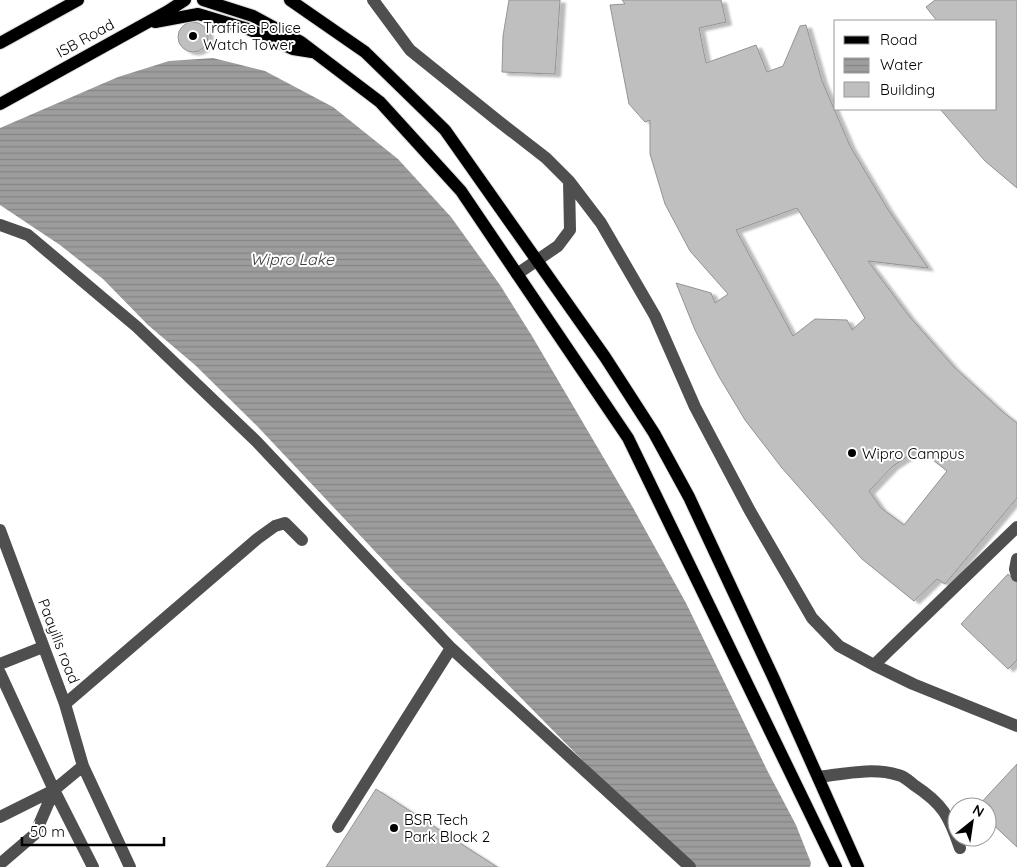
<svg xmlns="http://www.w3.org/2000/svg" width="1017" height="867" viewBox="0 0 1017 867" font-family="Quicksand,sans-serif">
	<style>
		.water { fill: url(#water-rules) }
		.building { fill: #bfbfbf; stroke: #939393; fill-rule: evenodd; filter: url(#shadow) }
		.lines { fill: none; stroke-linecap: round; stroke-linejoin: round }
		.major-casing { stroke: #dbdbdb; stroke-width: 14 }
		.minor { stroke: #4f4f4f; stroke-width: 12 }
		.major { stroke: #000; stroke-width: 12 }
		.poi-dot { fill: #000; stroke: #fff; stroke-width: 2 }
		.labels { text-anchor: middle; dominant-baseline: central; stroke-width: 4; stroke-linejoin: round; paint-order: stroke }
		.poi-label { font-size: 15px; fill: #000; stroke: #fff; text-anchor: start }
		.street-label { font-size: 15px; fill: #000; stroke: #fff }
		.water-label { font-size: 16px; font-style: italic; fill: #3e3e3e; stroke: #fff }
	</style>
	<defs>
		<pattern id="water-rules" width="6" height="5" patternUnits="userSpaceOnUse" patternTransform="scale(1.25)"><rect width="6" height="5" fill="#9d9d9d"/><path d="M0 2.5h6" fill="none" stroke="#858585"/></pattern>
		<filter id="shadow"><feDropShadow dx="5.5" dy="3" stdDeviation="1" flood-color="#0004"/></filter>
	</defs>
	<rect width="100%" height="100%" fill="#fff"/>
	<path class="water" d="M 213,58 L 265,71 L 333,107 L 398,159 L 451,217 L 500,285 L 532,336 L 632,506 L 686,603 L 767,770 L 796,825 L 811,863 L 810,867 L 696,867 L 595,773 L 466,642 L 402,580 L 258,427 L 195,365 L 148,325 L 103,279 L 60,245 L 0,205 L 0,128 L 118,77 L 169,61 Z"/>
	<path class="building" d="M 509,0 L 560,0 L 555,74 L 502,72 L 503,36 Z
		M 622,0 L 721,0 L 726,22 L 699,28 L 706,63 L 756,45 L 767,72 L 783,66 L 800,26 L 806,25 L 822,81 L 850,146 L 887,208 L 928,268 L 868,261 L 909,316 L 954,367 L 1004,413 L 1017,423 L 1017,498 L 945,584 L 937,579 L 914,601 L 862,559 L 782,468 L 745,420 L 718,375 L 695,330 L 676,283 L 711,293 L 715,303 L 728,294 L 690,251 L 665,204 L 650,154 L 650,120 L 645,122 L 629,104 L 610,5 L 625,4 ZM 797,208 L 865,318 L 852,330 L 847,320 L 815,319 L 793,336 L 736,230 ZM 919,449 L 947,471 L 904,525 L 881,508 L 869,491 L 893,466 Z
		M 935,0 L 1017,0 L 1017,188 L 985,161 L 940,109 L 996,109 L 996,21 L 937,21 L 926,7 Z
		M178 37a15 15 0 1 1 30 0a15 15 0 1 1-30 0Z
		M 1008,574 L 1017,582 L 1017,660 L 1008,669 L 961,624 Z
		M 1017,764 L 1017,847 L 987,819 L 987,807 L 977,807 Z
		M 376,789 L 497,867 L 326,867 Z"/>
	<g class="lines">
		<defs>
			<path id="major" d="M 203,0 L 253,16 L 301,42 L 380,102 L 461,191 L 628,438 L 836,867
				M 290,0 L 365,52 L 445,130 L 605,357 L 654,433 L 689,497 L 774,679 L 858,867
				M 155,22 L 198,14 L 248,29 L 293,49 L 312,52
				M 0,43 L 78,0
				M 0,104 L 168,11 L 185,0"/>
		</defs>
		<use href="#major" class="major-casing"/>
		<path class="minor" d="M 373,0 L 410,50 L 497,120 L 546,158 L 569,181 L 601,223 L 655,316 L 695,407 L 750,511 L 812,618 L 839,646 L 874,665 L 913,684 L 1017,726
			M 0,225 L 28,235 L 137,327 L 257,442 L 451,648 L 690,867
			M 517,274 L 558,246 L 570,230 L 569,181
			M 0,530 L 65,704 L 83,766 L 54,790 L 0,673
			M 1017,559 L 1015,569 L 1017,576
			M 0,664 L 43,647
			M 874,665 L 1017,527
			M 65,704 L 257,539 L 275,526 L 285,523 L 302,540
			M 83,766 L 130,867
			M 818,777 C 843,774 873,767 898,775 C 904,776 909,781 914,785 C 943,804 949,816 960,848
			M 54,790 L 93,867
			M 0,817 L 54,790
			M 338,827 L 451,648
			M 0,864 L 35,834 L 54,790"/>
		<use href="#major" class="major"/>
	</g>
	<g class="poi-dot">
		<circle cx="193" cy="36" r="5"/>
		<circle cx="852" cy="453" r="5"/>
		<circle cx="394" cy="828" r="5"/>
	</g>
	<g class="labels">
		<g class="poi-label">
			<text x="203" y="27">Traffice Police<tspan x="203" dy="17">Watch Tower</tspan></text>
			<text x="862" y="453">Wipro Campus</text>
			<text x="404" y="819">BSR Tech<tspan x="404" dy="17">Park Block 2</tspan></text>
		</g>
		<g class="street-label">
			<text transform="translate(85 38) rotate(-29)">ISB Road</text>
			<text transform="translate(59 641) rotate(69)">Paayilis road</text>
		</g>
		<g class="water-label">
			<text x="292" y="259">Wipro Lake</text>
		</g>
	</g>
	<rect x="834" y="20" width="162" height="90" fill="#ffffff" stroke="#999999"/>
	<rect x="844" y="36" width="25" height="8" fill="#000000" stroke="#999999"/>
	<text x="880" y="45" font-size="15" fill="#000000">Road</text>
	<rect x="844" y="58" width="25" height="15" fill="url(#water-rules)" stroke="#999999"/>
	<text x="880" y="70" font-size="15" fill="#000000">Water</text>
	<rect x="844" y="82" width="25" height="15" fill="#bfbfbf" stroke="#999999"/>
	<text x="880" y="95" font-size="15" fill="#000000">Building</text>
	<g transform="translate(972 822) rotate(30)"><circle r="24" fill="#ffffff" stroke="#999999"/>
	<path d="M0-4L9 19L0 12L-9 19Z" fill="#000000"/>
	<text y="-8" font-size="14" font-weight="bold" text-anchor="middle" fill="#000000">N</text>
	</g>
	<path d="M22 837v8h142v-8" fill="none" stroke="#000000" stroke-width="2.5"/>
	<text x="30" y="837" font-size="15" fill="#000000" stroke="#ffffff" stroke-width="4" paint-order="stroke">50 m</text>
</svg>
